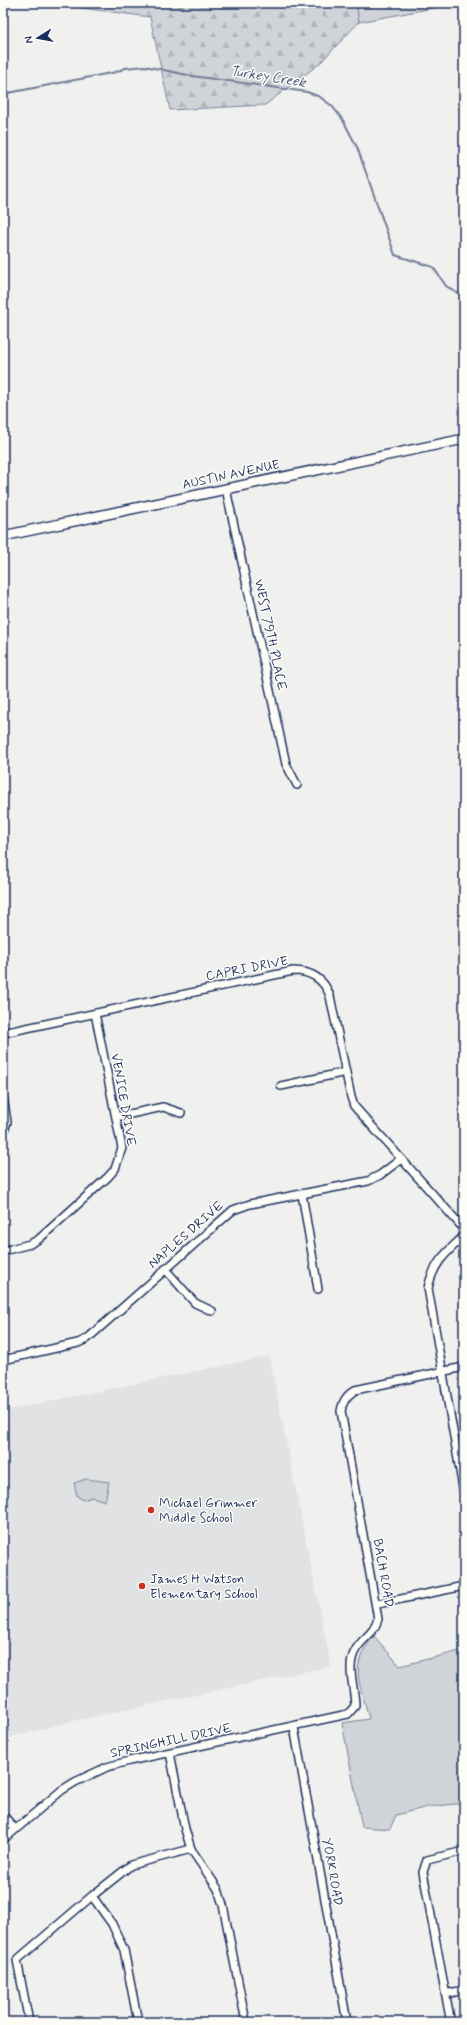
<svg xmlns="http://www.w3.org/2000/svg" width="467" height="2025" viewBox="0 0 467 2025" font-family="Mynerve,sans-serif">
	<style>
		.built { fill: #e0e2e3 }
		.green { fill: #d0d3d8; stroke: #76819b }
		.forest { fill: url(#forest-firs); stroke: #76819b }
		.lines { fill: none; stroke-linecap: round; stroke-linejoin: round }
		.stream { stroke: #6f7b97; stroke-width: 2 }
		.minor-casing { stroke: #1b2f5e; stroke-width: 10 }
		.tertiary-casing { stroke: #1b2f5e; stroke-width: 12 }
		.minor { stroke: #fdfcf7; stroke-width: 7 }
		.tertiary { stroke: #fdfcf7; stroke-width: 9 }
		.poi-dot { fill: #c8321e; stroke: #fdfcf7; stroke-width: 1.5 }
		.labels { text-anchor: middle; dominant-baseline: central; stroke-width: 3; stroke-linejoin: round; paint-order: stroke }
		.street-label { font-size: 13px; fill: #1b2f5e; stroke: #fdfcf7 }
		.poi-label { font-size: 13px; fill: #1b2f5e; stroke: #fdfcf7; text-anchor: start }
		.water-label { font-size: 14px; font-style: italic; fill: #4c5b7f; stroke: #fdfcf7 }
	</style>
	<defs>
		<pattern id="forest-firs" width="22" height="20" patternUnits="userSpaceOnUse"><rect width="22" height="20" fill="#d0d3d8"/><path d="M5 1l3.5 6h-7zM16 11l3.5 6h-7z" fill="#b2b5bc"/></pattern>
	</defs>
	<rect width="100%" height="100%" fill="#f0f0ee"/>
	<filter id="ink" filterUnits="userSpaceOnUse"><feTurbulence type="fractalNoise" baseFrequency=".025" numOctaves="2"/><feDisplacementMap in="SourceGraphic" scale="8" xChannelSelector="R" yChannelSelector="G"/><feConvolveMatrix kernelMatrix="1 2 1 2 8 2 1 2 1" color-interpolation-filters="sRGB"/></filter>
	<g filter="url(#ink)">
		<path class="built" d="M 269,1356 L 331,1666 L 73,1721 L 3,1739 L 3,1411 Z"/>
		<path class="green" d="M 356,3 L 460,3 L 359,22 Z
			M 86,1479 L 109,1482 L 105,1501 L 92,1497 L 83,1500 L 77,1496 L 74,1483 Z
			M 374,1636 L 400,1666 L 464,1650 L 464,1803 L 428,1807 L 396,1815 L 390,1829 L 362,1827 L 342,1723 L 369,1719 C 361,1684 347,1667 374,1636 Z"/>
		<path class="forest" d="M 43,3 L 356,3 L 359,22 L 319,64 L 265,105 L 170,110 L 150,17 Z"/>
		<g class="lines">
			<path class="stream" d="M 3,94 L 116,72 L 125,68 L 145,66 L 192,76 L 307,92 L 320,97 L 332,106 L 343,120 L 357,147 L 395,255 L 433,267 L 446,286 L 464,297"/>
			<defs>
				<path id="minor" d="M 226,489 L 286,764 L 297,785
					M 3,1033 L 293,971 C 311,971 324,979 330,996 L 351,1097 L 354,1106 L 464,1229
					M 281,1086 L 346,1072
					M 3,1096 L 7,1122 L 3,1134
					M 116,1117 L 163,1107 L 181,1113
					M 302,1194 L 318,1289
					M 464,1236 C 445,1254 434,1262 428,1288 L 464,1494
					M 3,1251 L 30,1244 L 39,1239 L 108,1177 L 115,1169 L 122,1148 L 95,1013
					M 165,1269 L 195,1303 L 212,1311
					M 3,1360 L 78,1343 L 87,1339 L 233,1210 L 250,1204 L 368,1181 L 380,1175 L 401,1159
					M 377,1604 L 464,1586
					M 294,1727 L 347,2022
					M 170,1753 L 185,1829 L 191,1849 L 218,1889 L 223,1905 L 246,2022
					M 3,1815 L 15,1829
					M 3,1840 L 62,1790 L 75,1782 L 107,1767 L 129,1761 L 348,1714 L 355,1706 C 355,1688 346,1667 355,1651 C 362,1638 374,1634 378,1619 L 341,1411 C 343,1401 346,1396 355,1390 L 464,1367
					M 92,1896 L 112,1924 L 124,1950 L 138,2022
					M 445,1994 L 464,1990
					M 450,2018 L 423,1872 L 427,1860 L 464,1851
					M 29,2022 L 17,1960 L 92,1896 L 131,1865 L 191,1849"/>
				<path id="tertiary" d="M 3,536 L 464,439"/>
			</defs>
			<use href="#minor" class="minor-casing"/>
			<use href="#tertiary" class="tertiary-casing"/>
			<use href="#minor" class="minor"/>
			<use href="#tertiary" class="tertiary"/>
		</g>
	</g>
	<g class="poi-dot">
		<circle cx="151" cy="1510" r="4"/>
		<circle cx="142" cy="1586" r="4"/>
	</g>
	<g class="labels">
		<g class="street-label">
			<text transform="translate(231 475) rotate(-12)">AUSTIN AVENUE</text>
			<text transform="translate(270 635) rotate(78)">WEST 79TH PLACE</text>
			<text transform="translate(247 969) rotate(-11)">CAPRI DRIVE</text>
			<text transform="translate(123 1100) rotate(80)">VENICE DRIVE</text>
			<text transform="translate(186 1235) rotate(-41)">NAPLES DRIVE</text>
			<text transform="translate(383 1573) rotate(80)">BACH ROAD</text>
			<text transform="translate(171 1741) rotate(-12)">SPRINGHILL DRIVE</text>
			<text transform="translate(332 1872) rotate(80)">YORK ROAD</text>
		</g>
		<g class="poi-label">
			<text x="159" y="1503">Michael Grimmer<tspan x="159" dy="15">Middle School</tspan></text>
			<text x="150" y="1579">James H Watson<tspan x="150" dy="15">Elementary School</tspan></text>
		</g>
		<g class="water-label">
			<text transform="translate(268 77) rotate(9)">Turkey Creek</text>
		</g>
	</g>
	<rect width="467" height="2025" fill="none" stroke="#fdfcf7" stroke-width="16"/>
	<rect x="8" y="8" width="451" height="2009" fill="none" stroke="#1b2f5e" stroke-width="1.5" filter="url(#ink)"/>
	<g transform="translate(38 38) rotate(259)" stroke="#fdfcf7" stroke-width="3" paint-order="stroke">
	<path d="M0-3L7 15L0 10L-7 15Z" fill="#1b2f5e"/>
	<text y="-6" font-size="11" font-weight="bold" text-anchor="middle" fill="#1b2f5e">N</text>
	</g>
</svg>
